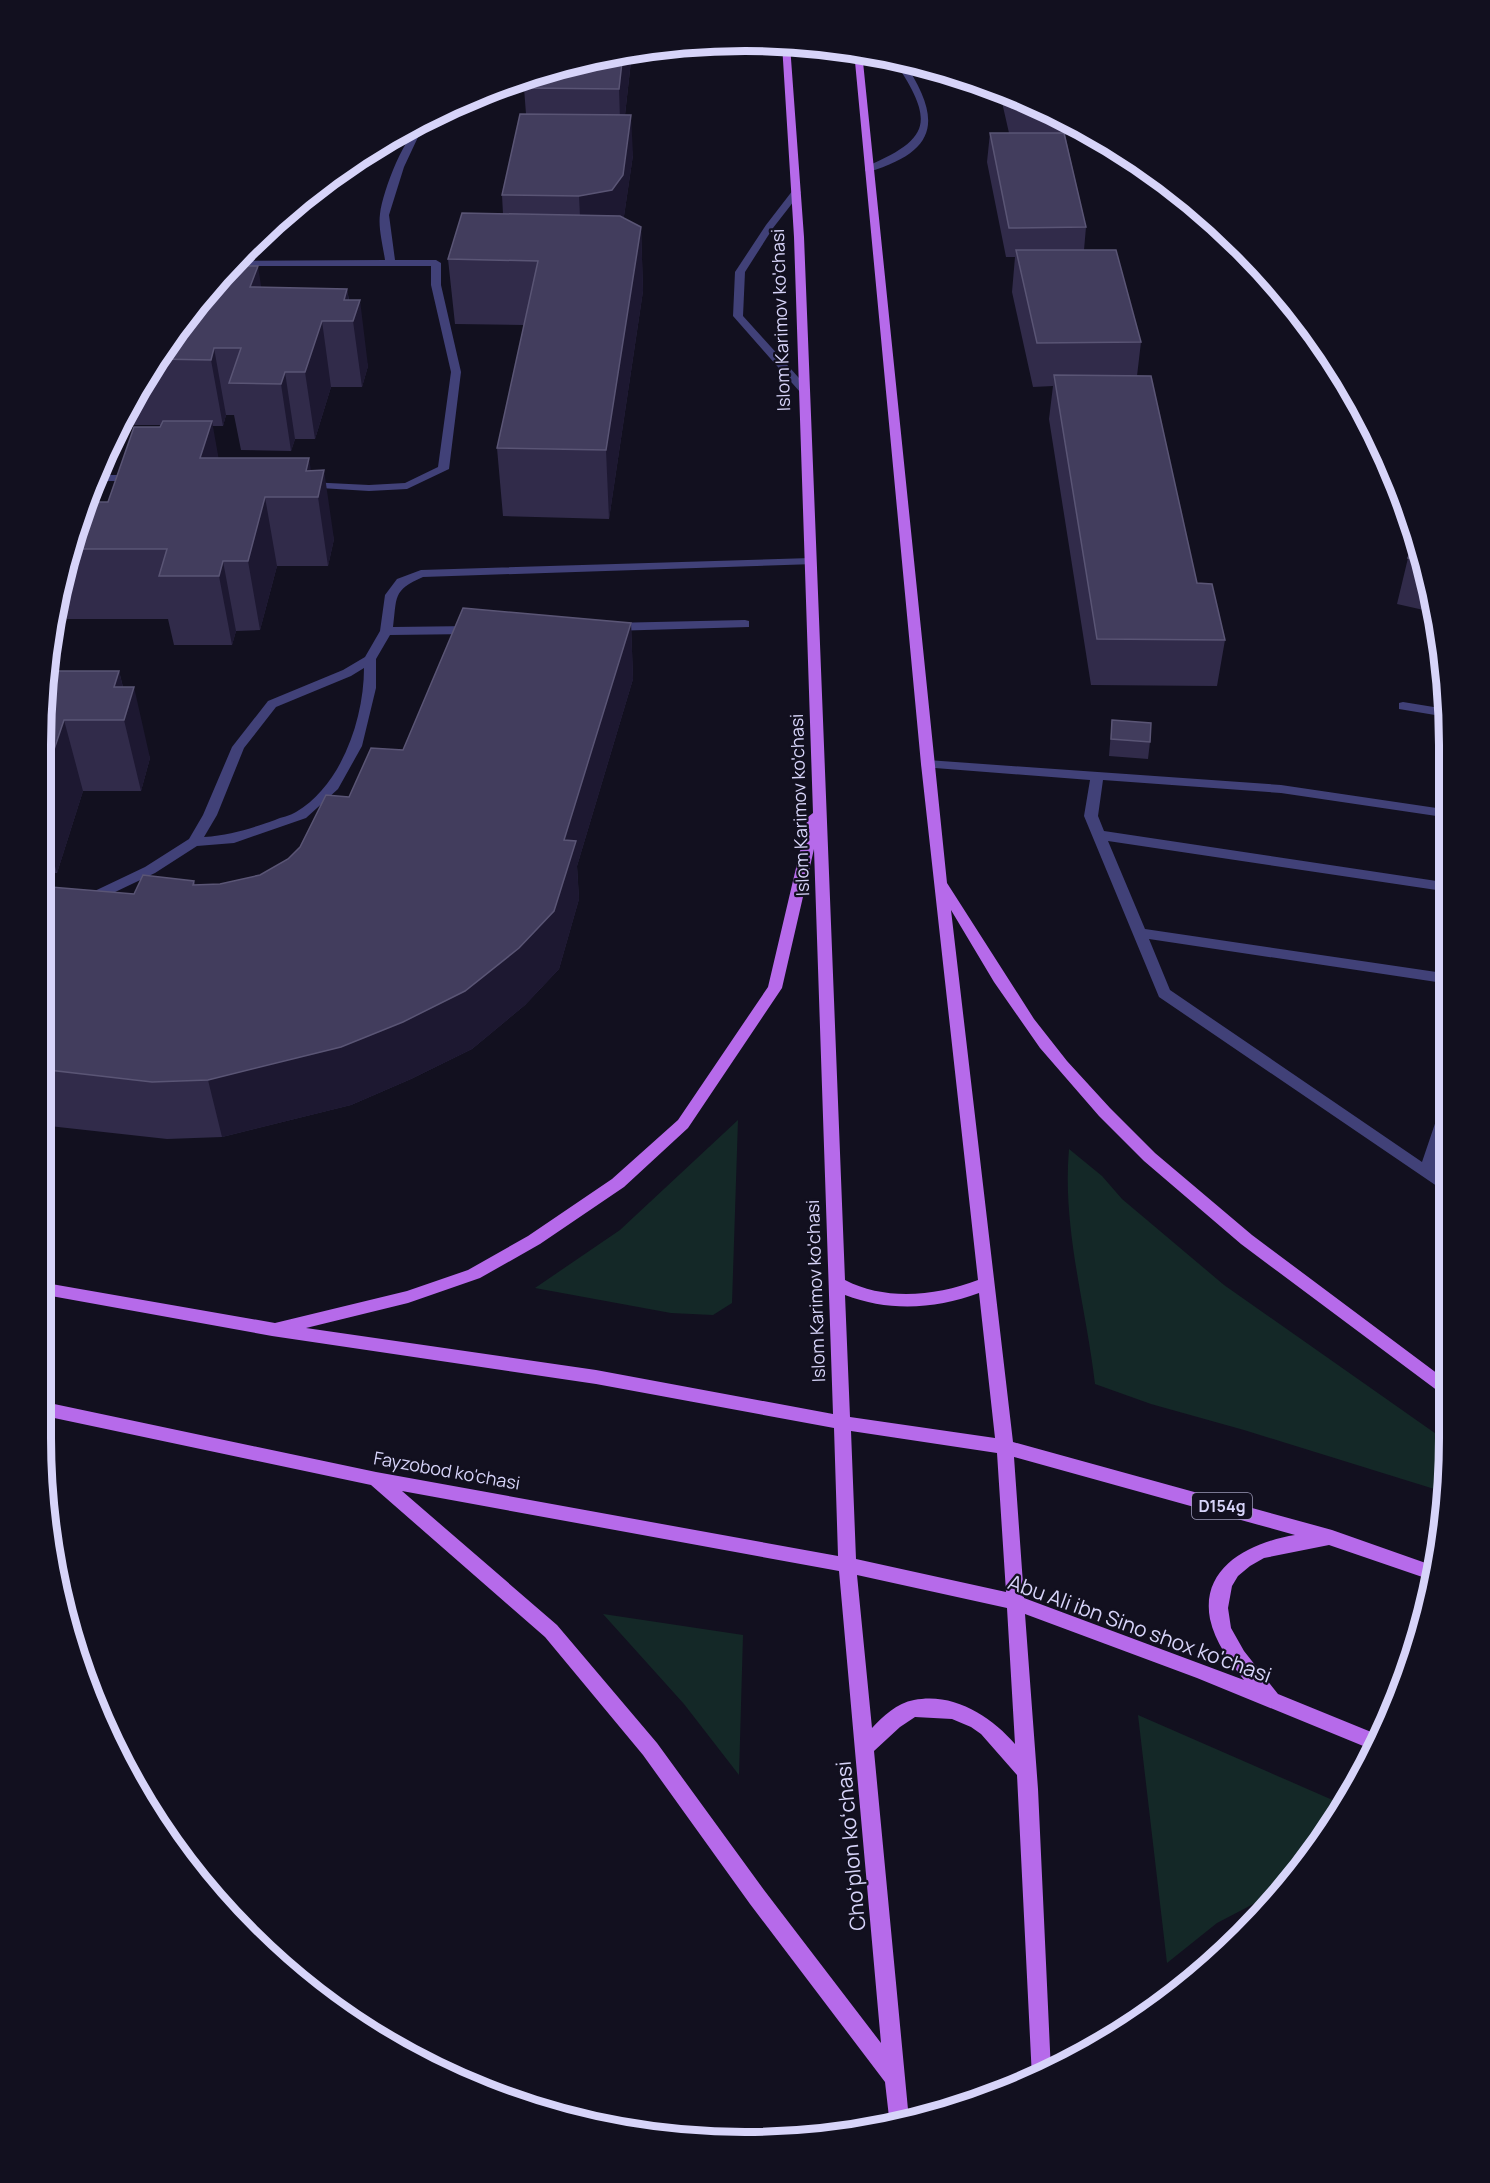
<svg xmlns="http://www.w3.org/2000/svg" width="1490" height="2183" viewBox="0 0 1490 2183" font-family="Manrope,sans-serif">
	<style>
		.green { fill: #142827 }
		.lines { fill: none; stroke-linecap: round; stroke-linejoin: round }
		.minor { fill: #414178; fill-rule: evenodd }
		.major { fill: #b66aea; fill-rule: evenodd }
		.wall { fill: #312b4a }
		.shaded-wall { fill: #1d1831 }
		.building { fill: #423d5d; stroke: #5a5575; stroke-width: 1.5 }
		.labels { text-anchor: middle; dominant-baseline: central; stroke-width: 4.5; stroke-linejoin: round; paint-order: stroke }
		.shield { fill: #12101f; stroke: #9c99b8; stroke-width: 1.5 }
		.shield-label { font-size: 16px; font-weight: bold; fill: #d7d4f9 }
		.street-label { font-size: 18px; fill: #d7d4f9; stroke: #12101f }
		.near-street-label { font-size: 21px; fill: #d7d4f9; stroke: #12101f }
		.rim { fill: none; stroke: #d7d4f9; stroke-width: 8 }
	</style>
	<rect width="100%" height="100%" fill="#12101f"/>
	<path class="green" d="M 738,1120 L 732,1303 L 713,1315 L 671,1313 L 535,1288 L 620,1230 Z
		M 1069,1149 L 1102,1176 L 1122,1199 L 1224,1285 L 1449,1443 L 1444,1492 L 1244,1430 L 1151,1404 L 1095,1384 C 1086,1306 1062,1228 1069,1149 Z
		M 603,1614 L 743,1635 L 739,1775 L 684,1704 Z
		M 1138,1715 L 1344,1805 L 1331,1830 L 1282,1889 L 1217,1923 L 1167,1963 Z"/>
	<g class="lines">
		<path class="minor" d="M 875,53 L 903,60 C 941,118 941,150 868,172 L 865,171 L 865,167 C 933,138 934,121 894,60 L 876,56 Z
			M 426,120 L 404,167 L 389,215 L 395,260 L 436,260 L 441,263 L 441,285 L 461,372 L 449,469 L 407,489 L 369,491 L 304,487 L 304,483 L 308,482 L 369,485 L 405,483 L 438,467 L 451,372 L 431,285 L 431,266 L 230,266 L 234,261 L 385,260 C 383,246 378,228 380,214 C 383,190 405,132 426,120 Z
			M 796,189 L 801,192 L 773,228 L 745,272 L 743,316 L 808,388 L 809,390 L 804,393 L 800,392 L 733,316 L 735,272 L 766,225 L 793,190 Z
			M 99,475 L 134,475 L 140,478 L 134,481 L 97,481 Z
			M 811,558 L 815,560 L 815,564 L 423,577 C 392,590 397,598 393,627 L 472,626 L 478,630 L 472,634 L 390,635 L 376,659 L 376,688 L 362,746 L 338,789 L 306,818 L 234,843 L 197,846 L 155,873 L 92,903 L 87,905 L 80,900 L 82,897 L 145,867 L 189,839 L 203,815 L 232,747 L 268,701 L 343,670 L 365,657 L 380,631 L 385,595 L 397,579 L 421,570 ZM 364,668 C 364,718 342,785 296,812 C 290,816 281,817 275,820 C 249,829 231,835 204,837 L 217,815 L 244,748 L 276,707 L 351,676 Z
			M 745,620 L 749,621 L 749,627 L 610,631 L 604,627 L 610,623 Z
			M 1403,702 L 1446,709 L 1447,717 L 1399,709 L 1399,703 Z
			M 927,760 L 1281,785 L 1450,810 L 1450,818 L 1281,793 L 1103,780 L 1098,816 L 1104,831 L 1450,883 L 1450,892 L 1108,841 L 1145,929 L 1450,974 L 1450,984 L 1149,939 L 1170,990 L 1422,1162 L 1442,1103 L 1450,1098 L 1450,1127 L 1435,1171 L 1450,1181 L 1450,1195 L 1159,997 L 1084,816 L 1090,780 L 922,767 L 921,764 L 922,761 Z"/>
		<path class="major" d="M 782,44 L 790,45 L 804,237 L 845,1280 C 885,1301 936,1296 978,1280 L 921,764 L 854,51 L 862,52 L 947,883 L 1034,1019 L 1067,1061 L 1110,1108 L 1155,1153 L 1252,1235 L 1450,1383 L 1450,1400 L 1241,1244 L 1144,1161 L 1099,1116 L 1040,1048 L 994,982 L 951,910 L 1013,1442 L 1332,1530 L 1437,1567 L 1434,1581 L 1329,1545 L 1264,1558 L 1250,1566 L 1238,1576 L 1232,1586 L 1228,1608 L 1231,1628 L 1244,1651 L 1278,1694 L 1381,1736 L 1373,1750 L 1197,1678 L 1025,1614 L 1038,1789 L 1051,2072 L 1032,2078 L 1017,1775 L 981,1734 L 971,1727 L 952,1719 L 915,1717 L 900,1727 L 874,1751 L 909,2120 L 890,2126 L 885,2082 L 750,1904 L 643,1755 L 545,1637 L 371,1485 L 40,1415 L 40,1401 L 376,1472 L 838,1556 L 834,1428 L 596,1384 L 272,1336 L 40,1294 L 40,1282 L 275,1323 L 407,1291 L 468,1270 L 528,1236 L 612,1179 L 678,1120 L 768,987 L 808,817 L 813,813 L 794,237 ZM 814,849 L 833,1414 L 596,1370 L 306,1328 L 408,1303 L 480,1278 L 540,1244 L 624,1187 L 688,1128 L 782,988 ZM 979,1293 L 995,1438 L 850,1417 L 845,1295 C 889,1312 936,1309 979,1293 ZM 851,1431 L 997,1453 L 1006,1592 L 856,1559 ZM 1014,1457 L 1295,1535 C 1252,1542 1200,1566 1210,1619 C 1215,1642 1230,1662 1244,1680 L 1024,1598 ZM 402,1491 L 839,1571 L 881,2043 L 764,1890 L 657,1743 L 557,1625 ZM 857,1575 L 1007,1608 L 1015,1744 C 991,1716 953,1692 914,1700 C 897,1703 883,1716 872,1728 Z"/>
	</g>
	<path class="wall" d="M 632,52 L 625,115 L 633,155 L 624,216 L 623,218 L 641,227 L 643,291 L 609,519 L 503,516 L 497,448 L 524,325 L 455,324 L 448,259 L 503,214 L 502,195 L 526,114 L 524,88 Z
		M 999,89 L 1015,94 L 1088,133 L 1088,134 L 1065,135 L 1086,227 L 1084,250 L 1141,342 L 1137,376 L 1197,583 L 1225,640 L 1217,686 L 1091,685 L 1049,419 L 1053,386 L 1033,387 L 1012,292 L 1015,257 L 1006,257 L 987,162 L 990,133 L 1009,133 Z
		M 261,288 L 347,289 L 349,300 L 368,366 L 362,387 L 331,387 L 315,439 L 295,439 L 291,451 L 241,450 L 234,415 L 226,415 L 223,426 L 212,426 L 218,458 L 311,471 L 334,539 L 328,566 L 277,566 L 260,630 L 236,631 L 232,645 L 174,645 L 168,619 L 67,619 L 63,602 L 56,602 L 74,549 L 161,425 L 126,425 L 124,416 L 186,316 Z
		M 1414,544 L 1436,608 L 1437,613 L 1397,604 L 1408,558 Z
		M 631,623 L 633,679 L 577,866 L 579,899 L 559,969 L 525,1005 L 472,1049 L 411,1079 L 351,1105 L 222,1137 L 167,1139 L 40,1125 L 40,906 L 134,894 L 194,881 L 195,885 L 220,884 L 260,875 L 288,859 L 349,797 L 403,750 Z
		M 48,671 L 119,671 L 123,687 L 150,758 L 141,791 L 83,791 L 57,873 L 40,873 L 40,745 Z
		M 1112,720 L 1150,742 L 1148,759 L 1109,756 Z"/>
	<path class="shaded-wall" d="M 632,52 L 621,150 L 619,89 L 623,53 Z
		M 631,115 L 633,155 L 624,216 L 614,231 L 581,237 L 579,196 Z
		M 641,227 L 643,291 L 609,519 L 606,450 Z
		M 258,266 L 268,331 L 250,287 Z
		M 347,289 L 351,321 L 344,300 Z
		M 360,300 L 368,366 L 362,387 L 353,321 Z
		M 322,321 L 331,387 L 315,439 L 305,372 Z
		M 214,348 L 226,415 L 223,426 L 211,360 Z
		M 285,372 L 295,439 L 291,451 L 281,384 Z
		M 212,421 L 224,489 L 200,458 Z
		M 309,458 L 315,497 L 306,471 Z
		M 324,470 L 334,539 L 328,566 L 318,497 Z
		M 265,497 L 277,566 L 260,630 L 248,561 Z
		M 223,561 L 236,631 L 232,645 L 219,576 Z
		M 631,623 L 633,679 L 577,866 L 579,899 L 559,969 L 525,1005 L 472,1049 L 411,1079 L 351,1105 L 222,1137 L 208,1080 L 564,840 Z
		M 119,671 L 128,709 L 134,687 L 150,758 L 141,791 L 124,720 L 114,687 Z
		M 64,720 L 83,791 L 57,873 L 40,815 L 40,791 Z"/>
	<path class="building" d="M 623,53 L 619,89 L 524,88 L 526,79 L 608,54 Z
		M 1008,92 L 1015,94 L 1039,107 L 1012,108 Z
		M 520,114 L 631,115 L 623,175 L 612,190 L 579,196 L 502,195 Z
		M 990,133 L 1064,133 L 1086,227 L 1009,228 Z
		M 462,213 L 620,216 L 641,227 L 606,450 L 497,448 L 538,261 L 448,259 Z
		M 1016,250 L 1116,250 L 1141,342 L 1037,343 Z
		M 230,266 L 258,266 L 250,287 L 347,289 L 344,300 L 360,300 L 353,321 L 322,321 L 305,372 L 285,372 L 281,384 L 229,383 L 241,348 L 214,348 L 211,360 L 159,359 L 186,316 Z
		M 1054,375 L 1151,376 L 1197,583 L 1212,584 L 1225,640 L 1097,639 Z
		M 163,421 L 212,421 L 200,458 L 309,458 L 306,471 L 324,470 L 318,497 L 265,497 L 248,561 L 223,561 L 219,576 L 159,576 L 167,549 L 74,549 L 90,502 L 108,502 L 134,427 L 160,427 Z
		M 1414,544 L 1420,561 L 1408,558 Z
		M 463,608 L 631,623 L 564,840 L 576,841 L 554,911 L 519,948 L 465,991 L 403,1022 L 341,1047 L 208,1080 L 152,1082 L 40,1069 L 40,906 L 51,887 L 134,894 L 143,875 L 194,881 L 193,885 L 220,884 L 260,875 L 288,859 L 300,847 L 326,795 L 349,797 L 371,748 L 403,750 Z
		M 48,671 L 119,671 L 114,687 L 134,687 L 124,720 L 64,720 L 40,791 L 40,745 Z
		M 1112,720 L 1151,723 L 1150,742 L 1111,739 Z"/>
	<g class="labels">
		<rect class="shield" x="1192" y="1493" width="60" height="26" rx="4.5"/>
		<g class="shield-label">
			<text x="1222" y="1506">D154g</text>
		</g>
		<g class="street-label">
			<text transform="translate(780 320) rotate(-92)">Islom Karimov ko'chasi</text>
			<text transform="translate(799 805) rotate(-92)">Islom Karimov ko'chasi</text>
			<text transform="translate(815 1291) rotate(-92)">Islom Karimov ko'chasi</text>
			<text transform="translate(447 1470) rotate(10)">Fayzobod ko'chasi</text>
		</g>
		<g class="near-street-label">
			<text transform="translate(1140 1628) rotate(20)">Abu Ali ibn Sino shox ko'chasi</text>
			<text transform="translate(850 1846) rotate(-95)">Choʻplon koʻchasi</text>
		</g>
	</g>
	<path d="M0 0H1490V2183H0ZM745 51H745A694 694 0 0 1 1439 745V1438A694 694 0 0 1 745 2132H745A694 694 0 0 1 51 1438V745A694 694 0 0 1 745 51Z" fill="#12101f" fill-rule="evenodd"/>
	<path class="rim" d="M745 51H745A694 694 0 0 1 1439 745V1438A694 694 0 0 1 745 2132H745A694 694 0 0 1 51 1438V745A694 694 0 0 1 745 51Z"/>
</svg>
